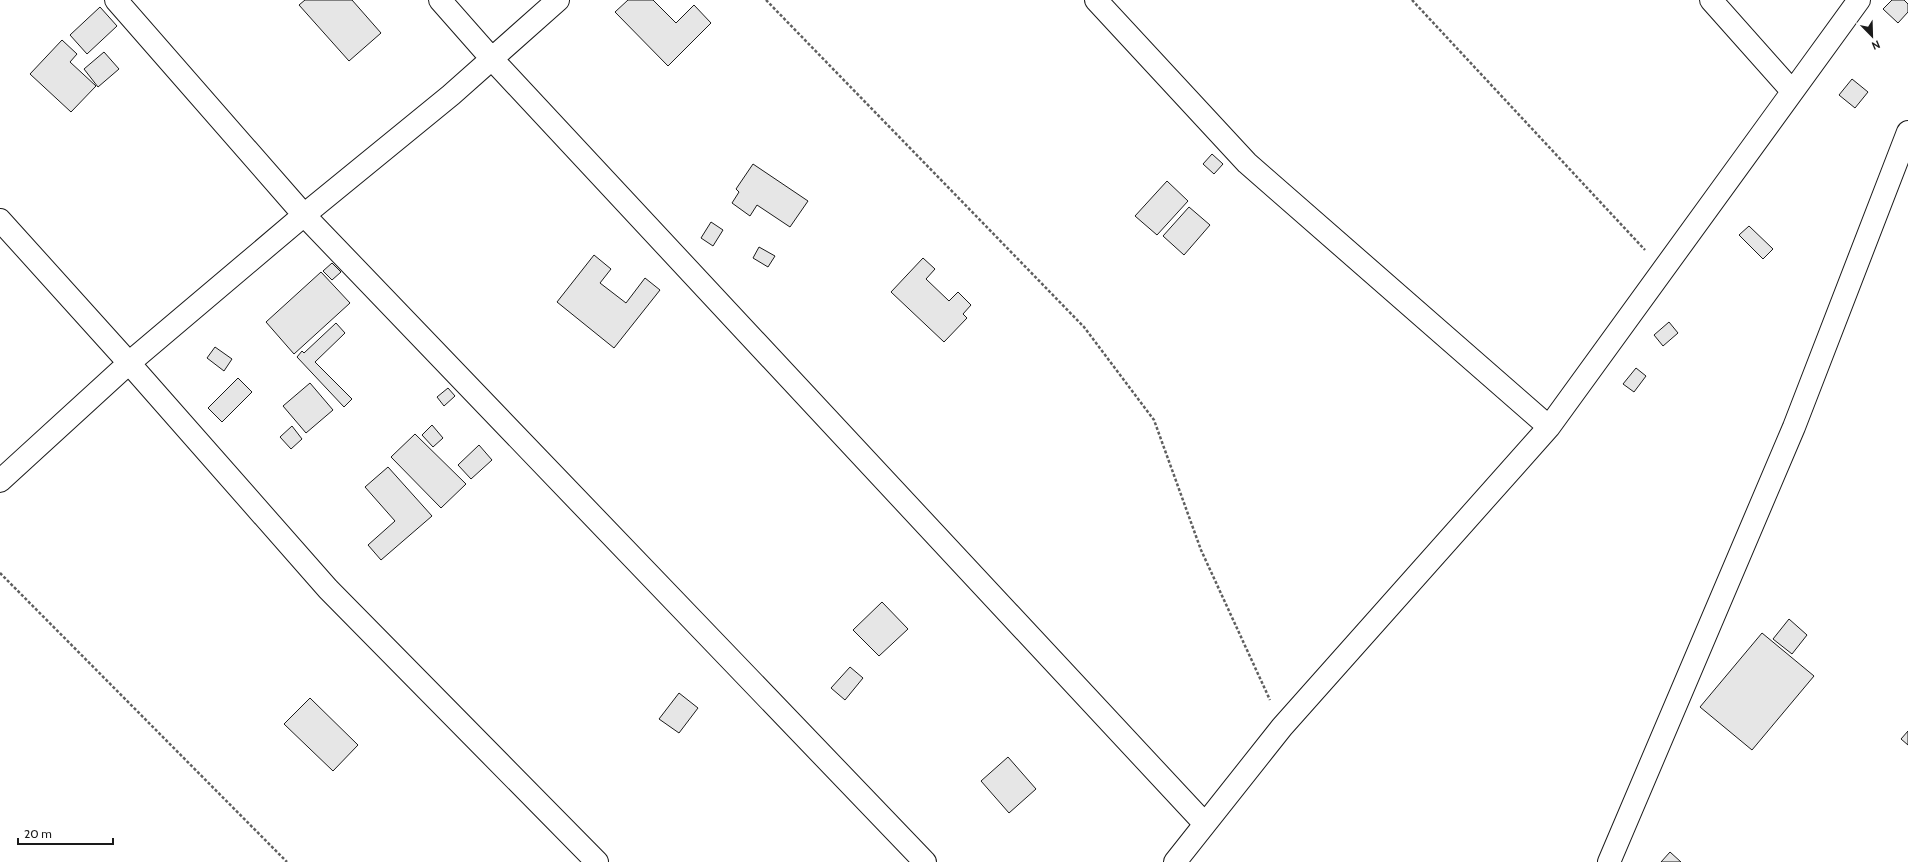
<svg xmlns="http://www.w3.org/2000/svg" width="1908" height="862" viewBox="0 0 1908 862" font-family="Cabin,sans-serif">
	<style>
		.building { fill: #e6e6e6; stroke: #1a1a1a }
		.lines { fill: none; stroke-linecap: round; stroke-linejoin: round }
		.minor-casing { stroke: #1a1a1a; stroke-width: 24 }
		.path { stroke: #5f5f5f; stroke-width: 2.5; stroke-dasharray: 3 2; stroke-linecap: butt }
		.minor { stroke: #fff; stroke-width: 22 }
	</style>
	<rect width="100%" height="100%" fill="#fff"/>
	<path class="building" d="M 305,0 L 352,0 L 381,33 L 349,61 L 299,5 Z
		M 628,0 L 653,0 L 676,23 L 694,5 L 711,23 L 668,66 L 615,12 Z
		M 1892,0 L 1904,0 L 1908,4 L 1908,12 L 1898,23 L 1883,9 Z
		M 100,7 L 117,26 L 87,54 L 70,35 Z
		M 62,40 L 77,54 L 70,62 L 96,86 L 71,112 L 30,74 Z
		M 104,52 L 119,69 L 98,87 L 84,69 Z
		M 1852,79 L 1868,92 L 1855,108 L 1839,95 Z
		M 1212,154 L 1223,164 L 1214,174 L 1203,164 Z
		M 753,164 L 808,201 L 790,227 L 757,205 L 750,216 L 732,203 L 739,192 L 736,189 Z
		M 1167,181 L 1188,201 L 1157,235 L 1135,216 Z
		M 1189,207 L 1210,225 L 1184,255 L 1163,236 Z
		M 711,222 L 723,230 L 713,246 L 701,238 Z
		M 1749,226 L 1773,249 L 1763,259 L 1739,235 Z
		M 759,247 L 775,256 L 768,267 L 753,258 Z
		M 594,255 L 611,269 L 600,283 L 626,303 L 645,278 L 660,290 L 614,348 L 557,302 Z
		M 923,258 L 935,269 L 926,279 L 949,301 L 958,292 L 971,305 L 963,314 L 967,318 L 944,342 L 891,292 Z
		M 332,263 L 341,272 L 332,280 L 323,271 Z
		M 321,272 L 350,303 L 294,354 L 266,322 Z
		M 1669,322 L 1678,333 L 1663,346 L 1654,335 Z
		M 336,323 L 345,333 L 315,362 L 352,399 L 344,407 L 297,357 L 302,351 L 304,353 Z
		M 215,347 L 232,359 L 224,371 L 207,358 Z
		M 1636,368 L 1646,376 L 1634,392 L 1623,384 Z
		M 238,378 L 252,392 L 222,422 L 208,408 Z
		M 310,383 L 333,410 L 306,433 L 283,406 Z
		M 448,388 L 455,396 L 444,406 L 437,397 Z
		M 432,425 L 443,438 L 433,447 L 422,435 Z
		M 292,426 L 302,439 L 291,449 L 280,437 Z
		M 415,434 L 466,484 L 441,508 L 391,457 Z
		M 479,445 L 492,460 L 471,479 L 458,465 Z
		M 388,467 L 432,516 L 381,560 L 368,545 L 395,521 L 365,487 Z
		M 882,602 L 908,629 L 879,656 L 853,630 Z
		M 1789,619 L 1807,635 L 1792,654 L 1773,639 Z
		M 1762,633 L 1814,676 L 1752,750 L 1700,707 Z
		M 850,667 L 863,678 L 845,700 L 831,688 Z
		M 679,693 L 698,708 L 679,733 L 659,719 Z
		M 310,698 L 358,745 L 333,771 L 284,724 Z
		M 1908,731 L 1908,745 L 1901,739 Z
		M 1008,757 L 1036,789 L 1009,813 L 981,781 Z
		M 1670,852 L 1681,862 L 1661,862 Z"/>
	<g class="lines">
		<defs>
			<path id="minor" d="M 116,0 L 304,215 L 925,862
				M 440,0 L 492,59 L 1205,824
				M 1096,0 L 1247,163 L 1549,427
				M 1711,0 L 1792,91
				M 0,220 L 129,363 L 328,589 L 597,862
				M 0,481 L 129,363 L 304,215 L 451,95 L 558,0
				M 1175,862 L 1282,727 L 1549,427 L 1859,0
				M 1609,862 L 1794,427 L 1908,132"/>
		</defs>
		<use href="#minor" class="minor-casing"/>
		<path class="path" d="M 766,0 L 1084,327 L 1154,420 L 1201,550 L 1270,700
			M 1412,0 L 1645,250
			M 0,573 L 287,862"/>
		<use href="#minor" class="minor"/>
	</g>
	<g transform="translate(1872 36) rotate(157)" stroke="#ffffff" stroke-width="3" paint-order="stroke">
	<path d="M0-3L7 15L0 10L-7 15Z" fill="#1a1a1a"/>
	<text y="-6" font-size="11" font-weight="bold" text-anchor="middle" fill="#1a1a1a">N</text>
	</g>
	<path d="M18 838v6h95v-6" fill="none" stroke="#1a1a1a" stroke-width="2"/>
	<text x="24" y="838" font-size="12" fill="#1a1a1a" stroke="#ffffff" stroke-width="3" paint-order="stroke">20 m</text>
</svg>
